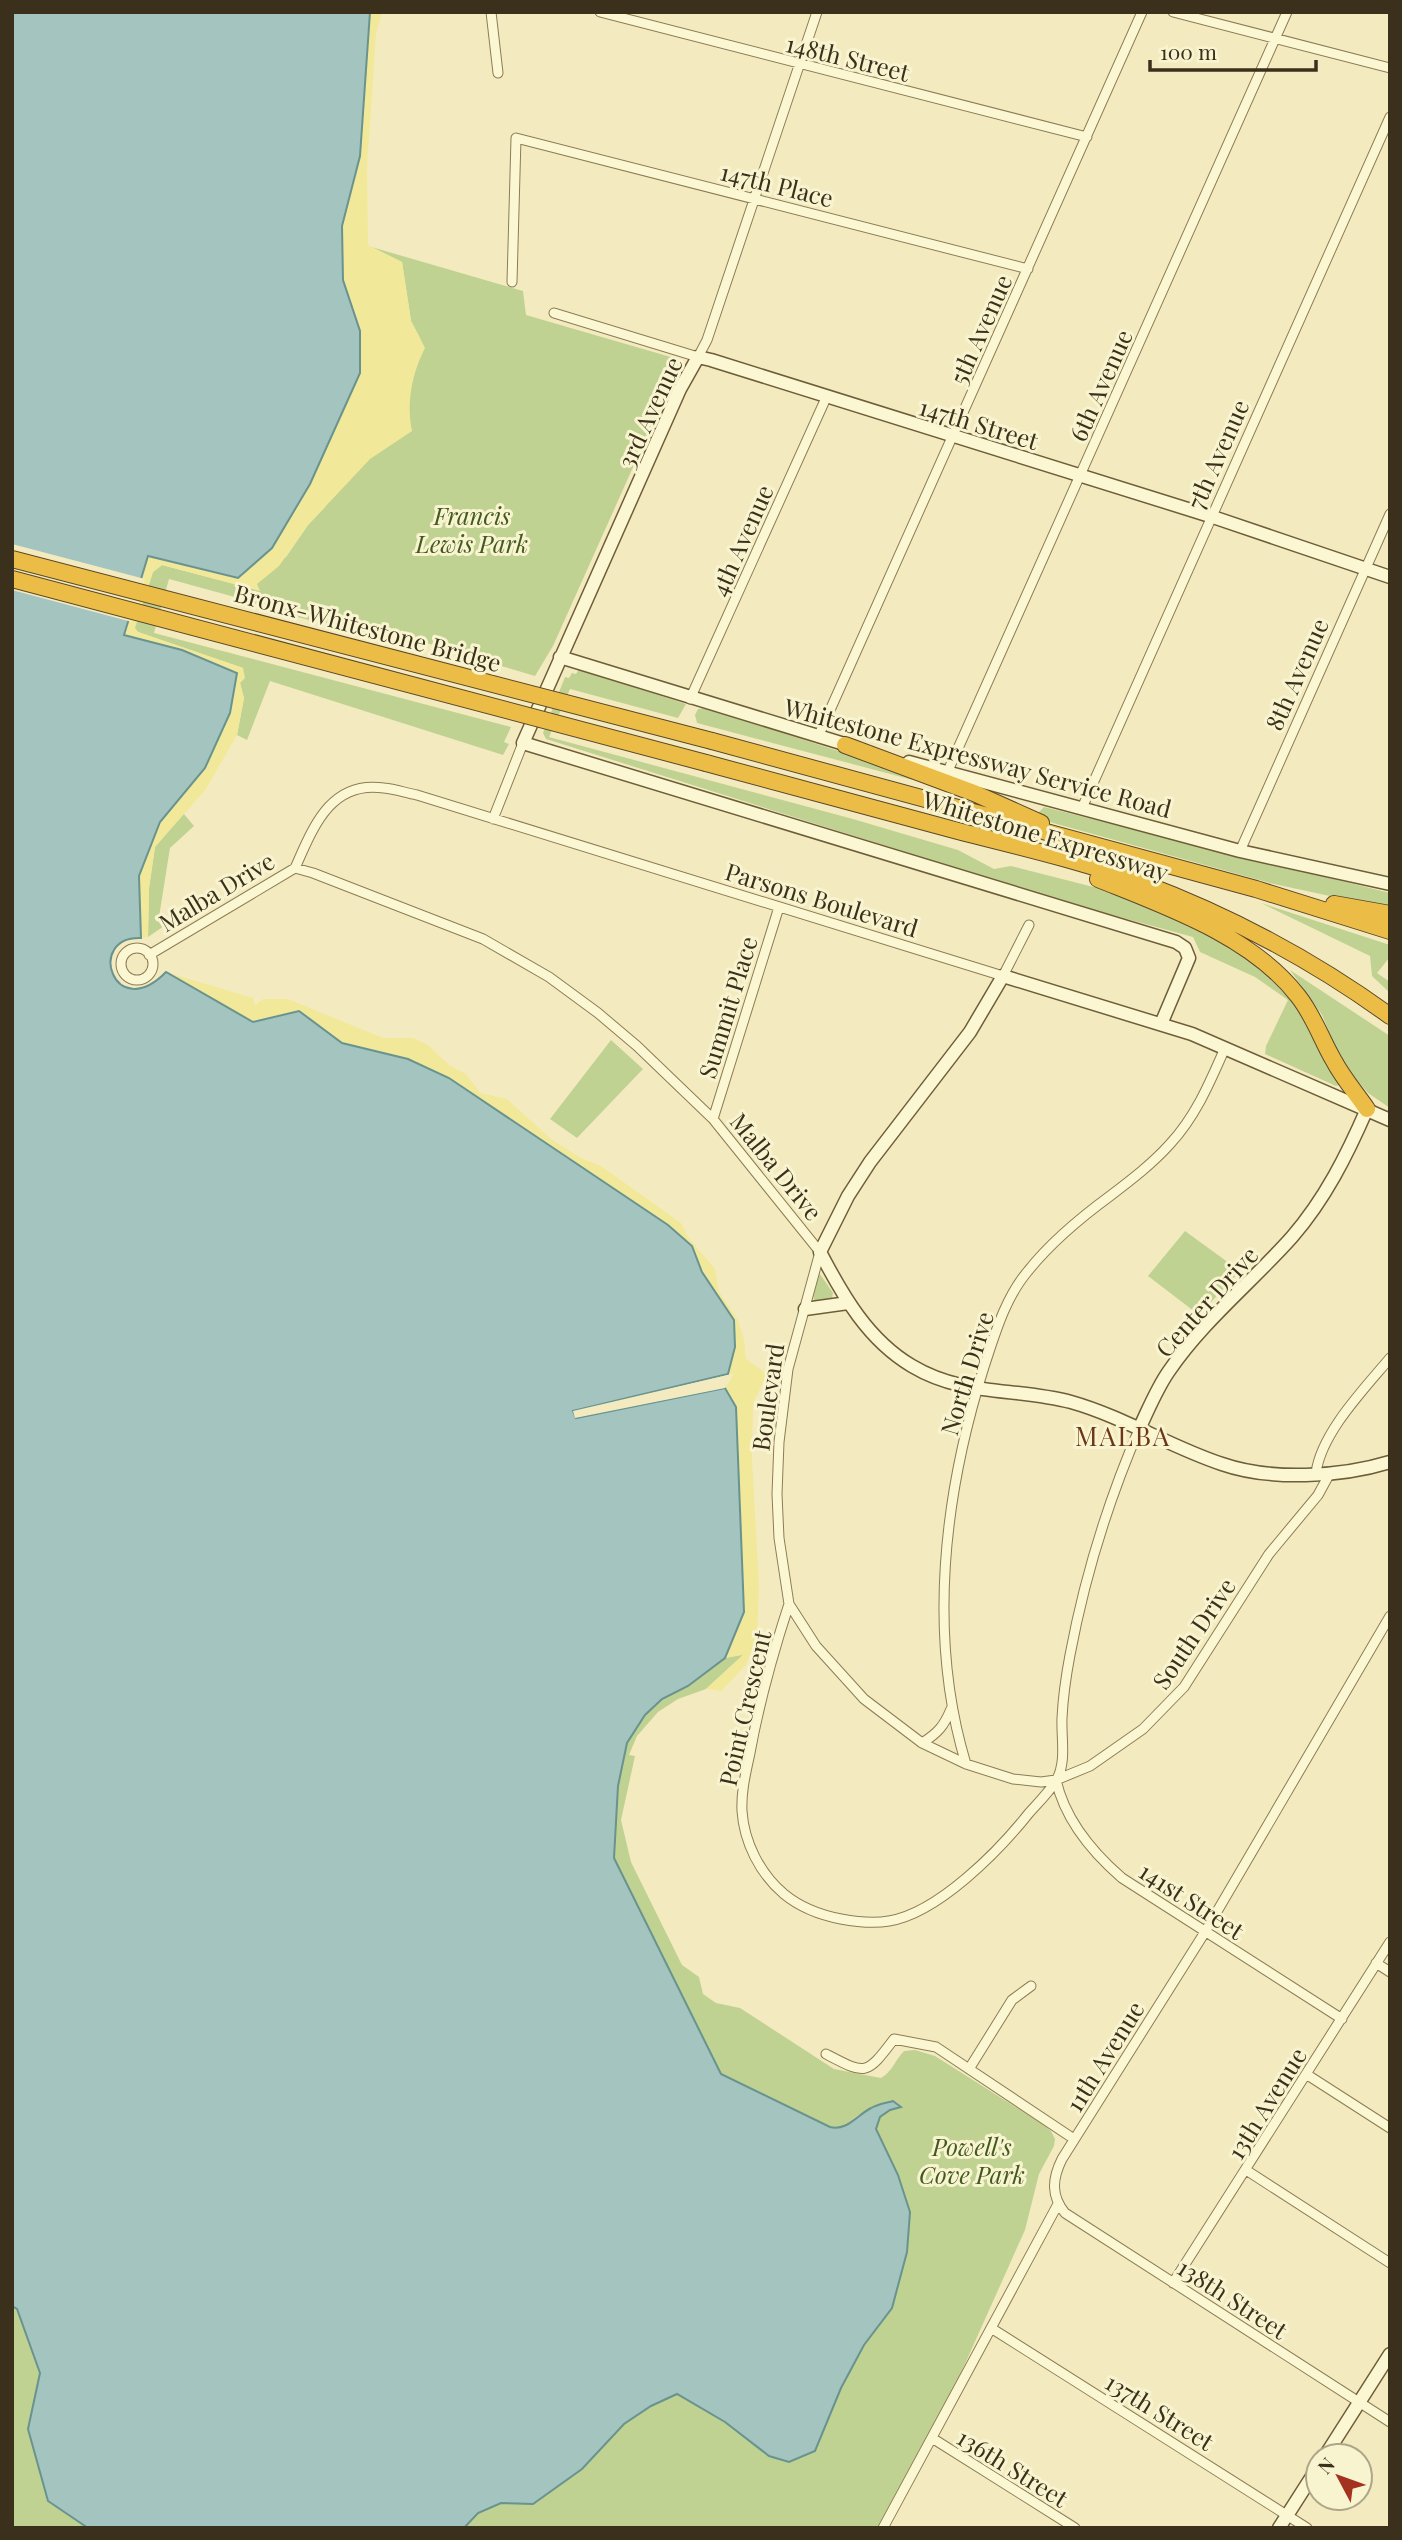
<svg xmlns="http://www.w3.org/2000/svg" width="1402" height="2540" viewBox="0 0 1402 2540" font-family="'Playfair Display',serif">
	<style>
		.green { fill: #c0d292 }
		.sand { fill: #f2e899 }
		.water { fill: #a3c4bf; stroke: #69938f; stroke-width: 2 }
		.pier { fill: #f3ebbf }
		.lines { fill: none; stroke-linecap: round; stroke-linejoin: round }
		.street-casing { stroke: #8d7c55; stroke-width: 11 }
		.secondary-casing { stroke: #6f5d39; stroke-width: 15 }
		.highway-casing { stroke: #5b482a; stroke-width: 18 }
		.street { stroke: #fcf7d3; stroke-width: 9 }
		.secondary { stroke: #fcf7d3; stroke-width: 12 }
		.highway { stroke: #ecbd46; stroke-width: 16 }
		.highway-bridge-casing { stroke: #5b482a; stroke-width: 18; stroke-linecap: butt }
		.highway-bridge { stroke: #ecbd46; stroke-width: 16 }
		.labels { text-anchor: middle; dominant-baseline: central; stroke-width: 6; stroke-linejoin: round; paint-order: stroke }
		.street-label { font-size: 24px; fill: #3b301b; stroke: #f9f4d0 }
		.park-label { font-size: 24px; font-style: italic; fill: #425a20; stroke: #f9f4d0 }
		.neighbourhood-label { font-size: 26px; letter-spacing: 2px; fill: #6d3616; stroke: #f9f4d0 }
	</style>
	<rect width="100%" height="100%" fill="#f3ebbf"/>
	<path class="green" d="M 368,246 L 523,291 L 526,315 L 681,360 L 553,646 L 535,676 L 498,665 L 496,668 L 455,656 L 456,652 L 375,627 L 377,638 L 252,605 L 253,602 L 169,579 L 154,633 L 511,727 L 504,742 L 509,744 L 503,755 L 270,681 L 247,740 L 237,735 L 244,698 L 240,683 L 243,668 L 138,632 L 134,628 L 153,572 L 162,565 L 239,585 L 286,557 L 308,525 L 325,507 L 421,340 L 411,321 L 402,262 Z
		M 579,669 L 686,704 L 678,718 L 570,689 L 549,737 L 853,819 L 958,850 L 994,869 L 1011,866 L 1113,892 L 1213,937 L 1252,963 L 1278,981 L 1299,1007 L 1315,1044 L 1340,1085 L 1336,1086 L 1265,1054 L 1266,1046 L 1288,1000 L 1255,977 L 1200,952 L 1193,937 L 1061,901 L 546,739 L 543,733 L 565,677 L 569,678 L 572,673 L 576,674 Z
		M 706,708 L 903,772 L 913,780 L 697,723 L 695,715 L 698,709 Z
		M 1044,807 L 1390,893 L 1390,909 L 1274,884 L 1053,823 L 1035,816 Z
		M 183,813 L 194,826 L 170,848 L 159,917 L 170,922 L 148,937 L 149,888 L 155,847 Z
		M 1261,903 L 1390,945 L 1390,957 L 1377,973 L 1390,982 L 1390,993 L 1372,976 L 1370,956 Z
		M 1290,970 L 1390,1036 L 1390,1108 L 1368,1093 L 1342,1063 L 1322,1015 Z
		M 611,1040 L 643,1069 L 577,1138 L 550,1119 Z
		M 1185,1231 L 1240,1271 L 1199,1315 L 1148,1276 Z
		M 820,1274 L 833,1293 L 832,1298 L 815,1302 C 811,1293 814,1281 820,1274 Z
		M 744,1654 L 706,1689 L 678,1699 L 658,1712 L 637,1736 L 629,1755 L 635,1756 L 621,1820 L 631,1862 L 682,1965 L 699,1977 L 703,1994 L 716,2003 L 740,2008 L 834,2069 L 881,2078 C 892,2072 895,2060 904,2051 L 915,2050 L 935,2056 L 1044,2125 L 1051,2131 L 1055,2139 L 1054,2146 L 1039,2174 L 1025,2230 L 960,2375 L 878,2528 L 464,2528 L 478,2513 L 501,2503 L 533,2504 L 582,2469 L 624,2424 L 651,2406 L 677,2394 L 725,2422 L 814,2451 L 841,2388 L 864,2345 L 892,2308 L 910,2212 L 898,2175 L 876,2129 L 879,2117 L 890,2110 L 901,2107 C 889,2109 871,2109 860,2114 C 848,2121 845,2130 830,2127 L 720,2074 L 614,1858 L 618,1786 L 627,1743 L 645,1715 L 662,1699 L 688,1686 L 725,1658 Z
		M 12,2306 L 17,2309 L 40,2373 L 28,2429 L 48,2501 L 88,2528 L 12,2528 Z"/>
	<path class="sand" d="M 370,12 L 382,12 L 376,34 L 367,168 L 368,245 L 402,262 L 411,321 L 425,348 C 412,373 406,403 412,431 L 370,459 L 308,525 L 279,566 L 257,584 L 260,591 L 162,565 L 153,572 L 135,628 L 138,632 L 243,668 L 245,678 L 240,683 L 244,698 L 237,735 L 206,789 L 155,847 L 149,888 L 148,937 L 141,938 L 139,876 L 160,822 L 205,768 L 230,713 L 236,674 L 182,650 L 124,635 L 148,556 L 238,578 L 310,484 L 360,373 L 360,331 L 343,280 L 342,226 L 360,156 Z
		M 166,972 L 253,998 L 255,1005 L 263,999 L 288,999 L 383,1038 L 413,1038 L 428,1045 L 449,1065 L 466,1074 L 480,1093 L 507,1099 L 551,1139 L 581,1158 L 601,1166 L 681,1223 L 688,1237 L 715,1269 L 719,1292 L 738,1320 L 744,1339 L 746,1359 L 767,1374 L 753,1404 L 752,1458 L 759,1586 L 757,1635 L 746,1665 L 721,1691 L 706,1689 L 743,1655 L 725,1658 L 744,1612 L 736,1407 L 725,1388 L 734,1374 L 728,1374 L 735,1347 L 734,1320 L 702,1272 L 692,1246 L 408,1059 L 342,1043 L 299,1011 L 253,1022 Z"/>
	<path class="water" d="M 12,12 L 370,12 L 360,156 L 342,226 L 343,280 L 360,331 L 360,373 L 310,484 L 272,548 L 238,578 L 148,556 L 124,635 L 182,650 L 237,673 L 230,713 L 205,768 L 160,822 L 139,876 L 141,938 C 85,936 114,1025 166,972 L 253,1022 L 299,1011 L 342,1043 L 408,1059 L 449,1078 L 668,1225 L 692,1246 L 702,1272 L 734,1320 L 735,1347 L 728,1374 L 573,1411 L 576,1418 L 725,1388 L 736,1407 L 744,1612 L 725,1658 L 688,1686 L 662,1699 L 645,1715 L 627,1743 L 618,1786 L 614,1858 L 721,2074 L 830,2127 C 847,2131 856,2116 871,2108 C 878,2104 886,2103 893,2101 L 901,2107 L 890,2110 L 880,2117 L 876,2129 L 898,2175 L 910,2212 L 907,2252 L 892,2308 L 864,2345 L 841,2388 L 815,2451 L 789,2462 L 769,2456 L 725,2422 L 677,2394 L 651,2406 L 624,2424 L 582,2469 L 533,2504 L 501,2503 L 478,2513 L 464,2528 L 88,2528 L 48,2501 L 28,2429 L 40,2373 L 17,2309 L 12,2306 Z"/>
	<path class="pier" d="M 12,544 L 145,579 L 132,622 L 12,590 Z
		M 732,1374 L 729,1377 L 577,1413 L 727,1385 L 725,1388 L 575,1418 L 573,1411 Z"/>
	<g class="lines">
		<defs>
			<path id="street" d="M 491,12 L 498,73
				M 600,12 L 1087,137
				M 1173,12 L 1390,68
				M 512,282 L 516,138 L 1028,269
				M 554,313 L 698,357 L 707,340 L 817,12
				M 690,699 L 826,398
				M 818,737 L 1142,12
				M 947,773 L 1287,12
				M 1082,808 L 1390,117
				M 493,819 L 523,743
				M 1240,851 L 1390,514
				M 295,868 C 313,828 330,780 384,788 C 395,789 406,793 417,795 L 1003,976 L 1029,925
				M121 964a16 16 0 1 1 32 0a16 16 0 1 1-32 0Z
				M 149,955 L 295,868 L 313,873 L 483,939 L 549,977 L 598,1013 L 637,1046 L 713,1119 L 820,1252 L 788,1369 L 779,1442 L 777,1494 L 779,1538 L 789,1604 L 816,1646 L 864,1699 L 922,1743 L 966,1764 L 1013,1779 L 1041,1782 L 1056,1780 L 1090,1766 L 1143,1729 L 1184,1687 L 1269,1554 L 1318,1495 L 1330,1473
				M 713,1119 L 779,907
				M 1316,1473 C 1321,1433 1365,1388 1390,1358
				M 789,1604 C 773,1653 759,1703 750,1753 C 746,1772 741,1791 742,1811 C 744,1842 760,1874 784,1894 C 801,1908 820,1915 841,1919 C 857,1922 873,1924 889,1921 C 938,1913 999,1851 1029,1813 C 1038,1803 1049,1792 1056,1781 C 1067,1762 1061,1738 1062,1718 C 1063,1697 1066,1676 1070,1655 C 1085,1575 1108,1501 1140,1427
				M 1390,1616 L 1205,1932 L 1062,2159 C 1052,2179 1051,2196 1065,2213 L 1390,2422
				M 922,1743 C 938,1733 944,1726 951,1709
				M 966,1764 C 927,1635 944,1494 984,1367 C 995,1334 1005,1298 1028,1271 C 1051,1242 1080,1218 1110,1196 C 1131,1180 1152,1164 1170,1144 C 1196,1116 1210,1082 1225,1048
				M 1056,1780 C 1065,1820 1092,1852 1122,1878 L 1342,2019
				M 1376,1963 L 1390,1972
				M 826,2054 C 866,2075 866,2076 894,2039 L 936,2047 L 1074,2139
				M 969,2069 L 1012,2000 L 1031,1986
				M 1306,2074 L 1390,2128
				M 1246,2170 L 1390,2263
				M 1173,2283 L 1390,1942
				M 991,2328 L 1307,2528
				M 932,2438 L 1075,2528
				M 883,2528 L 1058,2204"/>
			<path id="secondary" d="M 560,657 L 854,747
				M 909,762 L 1240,851 L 1390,884
				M 1161,1024 L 1189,958 L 1185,948 L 1176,942 L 523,743 L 680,389 L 698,357 L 711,360 L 1210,516 L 1390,577
				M 1390,1120 L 1192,1034 L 1003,976 L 970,1032 L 870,1162 L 848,1196 L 820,1252 C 843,1296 868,1340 912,1366 C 964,1397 1015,1387 1071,1402 C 1124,1417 1170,1447 1222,1464 C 1271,1481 1341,1477 1390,1462
				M 805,1309 L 848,1303
				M 1140,1427 C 1149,1408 1157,1388 1169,1371 C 1203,1321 1252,1282 1292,1237 C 1325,1199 1347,1155 1367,1109
				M 1325,2456 L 1390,2354
				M 1279,2528 L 1318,2467"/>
			<path id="highway" d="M 712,741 L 1256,889 L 1390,931
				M 845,745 L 974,793 L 1041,823
				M 706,763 C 790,786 874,808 958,831 C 1020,847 1082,861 1142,883 C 1230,916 1314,961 1390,1016
				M 1098,879 C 1165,906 1252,936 1298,996 C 1314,1016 1321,1039 1334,1061 C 1343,1078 1356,1093 1367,1109
				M 1334,904 L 1390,914"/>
		</defs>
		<use href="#street" class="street-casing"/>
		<use href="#secondary" class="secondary-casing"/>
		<use href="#highway" class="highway-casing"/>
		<use href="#street" class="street"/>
		<use href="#secondary" class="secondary"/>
		<use href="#highway" class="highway"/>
		<defs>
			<path id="highway-bridge" d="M 12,559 L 712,741
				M 12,579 L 706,763"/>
		</defs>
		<use href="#highway-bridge" class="highway-bridge-casing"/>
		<use href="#highway-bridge" class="highway-bridge"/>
	</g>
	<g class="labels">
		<g class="street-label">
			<text transform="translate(848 57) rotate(14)">148th Street</text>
			<text transform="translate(777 184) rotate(14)">147th Place</text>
			<text transform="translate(980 329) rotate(-66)">5th Avenue</text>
			<text transform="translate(1100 385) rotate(-66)">6th Avenue</text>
			<text transform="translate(649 412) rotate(-65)">3rd Avenue</text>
			<text transform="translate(979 423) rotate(17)">147th Street</text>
			<text transform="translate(1217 454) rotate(-66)">7th Avenue</text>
			<text transform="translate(741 540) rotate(-66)">4th Avenue</text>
			<text transform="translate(368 627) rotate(15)">Bronx-Whitestone Bridge</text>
			<text transform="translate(1296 674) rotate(-66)">8th Avenue</text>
			<text transform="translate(978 757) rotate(15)">Whitestone Expressway Service Road</text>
			<text transform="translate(1046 835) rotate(17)">Whitestone Expressway</text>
			<text transform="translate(216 891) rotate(-31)">Malba Drive</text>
			<text transform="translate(822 899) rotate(17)">Parsons Boulevard</text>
			<text transform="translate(727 1007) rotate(-73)">Summit Place</text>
			<text transform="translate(777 1166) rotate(51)">Malba Drive</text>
			<text transform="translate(1206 1301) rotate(-48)">Center Drive</text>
			<text transform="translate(966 1373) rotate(-73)">North Drive</text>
			<text transform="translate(767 1397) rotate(-82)">Boulevard</text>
			<text transform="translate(1193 1633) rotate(-56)">South Drive</text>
			<text transform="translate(744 1708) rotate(-77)">Point Crescent</text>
			<text transform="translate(1192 1900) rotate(33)">141st Street</text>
			<text transform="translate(1104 2056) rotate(-58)">11th Avenue</text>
			<text transform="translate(1266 2103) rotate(-58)">13th Avenue</text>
			<text transform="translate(1233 2298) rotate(33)">138th Street</text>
			<text transform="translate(1160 2411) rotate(32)">137th Street</text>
			<text transform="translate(1013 2467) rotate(32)">136th Street</text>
		</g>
		<g class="park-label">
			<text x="472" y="515">Francis<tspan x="472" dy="28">Lewis Park</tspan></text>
			<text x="972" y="2146">Powell's<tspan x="972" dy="28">Cove Park</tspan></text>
		</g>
		<g class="neighbourhood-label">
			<text x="1123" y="1435">MALBA</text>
		</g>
	</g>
	<rect width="1402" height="2540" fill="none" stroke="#3b301b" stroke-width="28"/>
	<g transform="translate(1339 2477) rotate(311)"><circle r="33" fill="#f9f4d0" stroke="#ada688" stroke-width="2"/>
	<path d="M0-5L12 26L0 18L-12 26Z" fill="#a3331f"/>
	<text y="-10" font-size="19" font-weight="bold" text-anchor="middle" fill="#3b301b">N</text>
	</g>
	<path d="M1150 60v10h166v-10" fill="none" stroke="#3b301b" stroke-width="3.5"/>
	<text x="1160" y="60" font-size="21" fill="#3b301b" stroke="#f9f4d0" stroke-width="5" paint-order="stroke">100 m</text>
</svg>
